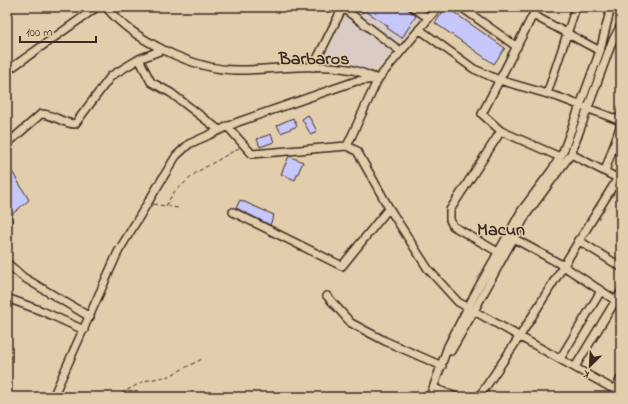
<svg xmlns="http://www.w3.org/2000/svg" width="628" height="404" viewBox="0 0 628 404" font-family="'Indie Flower',sans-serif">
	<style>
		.built { fill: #daccc4 }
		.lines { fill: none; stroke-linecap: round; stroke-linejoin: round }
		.stream { stroke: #5e8886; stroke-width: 1.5 }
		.building { fill: #c6c7fa; stroke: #3b2a1e }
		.minor-casing { stroke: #3b2a1e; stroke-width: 10 }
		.path { stroke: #3b2a1e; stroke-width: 1; stroke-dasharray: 4 3; stroke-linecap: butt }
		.minor { stroke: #e2cead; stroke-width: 7 }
		.labels { text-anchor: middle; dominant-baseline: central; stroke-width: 3; stroke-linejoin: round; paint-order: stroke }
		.district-label { font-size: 18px; font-weight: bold; fill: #3b2a1e; stroke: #e2cead }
	</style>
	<rect width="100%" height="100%" fill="#e2cead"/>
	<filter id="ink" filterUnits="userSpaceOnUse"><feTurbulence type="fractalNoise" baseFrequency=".025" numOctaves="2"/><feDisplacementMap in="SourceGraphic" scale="8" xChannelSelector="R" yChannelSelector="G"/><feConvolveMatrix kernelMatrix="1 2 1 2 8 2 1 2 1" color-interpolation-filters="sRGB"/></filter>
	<g filter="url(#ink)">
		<path class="built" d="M 346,7 L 408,7 L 422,17 L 385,63 L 367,70 L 319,61 Z"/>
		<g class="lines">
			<path class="stream" d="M 7,76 L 103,8"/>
		</g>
		<path class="building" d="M 352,7 L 392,7 L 398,11 L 401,7 L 405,7 L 416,16 L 402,38 L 387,28 L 388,26 L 364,10 L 362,13 Z
			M 446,7 L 505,48 L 494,64 L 435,23 Z
			M 308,115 L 317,131 L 311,135 L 302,119 Z
			M 293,118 L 297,126 L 281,133 L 277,125 Z
			M 271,134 L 274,142 L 260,147 L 257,139 Z
			M 289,156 L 303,162 L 295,180 L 281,174 Z
			M 7,163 L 29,200 L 10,216 L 13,221 L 7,226 Z
			M 240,200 L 274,215 L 270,225 L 236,208 Z"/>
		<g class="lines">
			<defs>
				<path id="minor" d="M 106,7 C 133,40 194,70 237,70 C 275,70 316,62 353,70 C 361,72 369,76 376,78
					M 413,7 L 428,18
					M 461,7 L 517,47
					M 537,7 L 482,114 L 501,131 L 560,157
					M 343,8 L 400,51
					M 533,15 L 600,51
					M 419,29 L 474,69 L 499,80 L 558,97 L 621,121
					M 139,59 L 151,82 L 171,93 L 219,130
					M 313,67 L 343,7
					M 7,71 L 97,7
					M 547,94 L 576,7
					M 227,126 L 252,154 L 347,146 L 378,79 L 438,7
					M 7,144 L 41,114 C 54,114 63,124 75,124 L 111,76 L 139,59 L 162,50
					M 347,146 L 357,151 L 389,208 L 428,269 L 458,302 L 615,390 L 621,378
					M 571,154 L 621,180
					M 605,171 L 621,124
					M 233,212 L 342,266 L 389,208
					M 513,238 L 562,265 L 621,304
					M 578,240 L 621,267
					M 498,252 L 453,226 L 450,220 L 450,210 L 501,131
					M 7,263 L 23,277 L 90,317
					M 327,296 L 351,323 L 385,341 L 442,366
					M 7,298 L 42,311 L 84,330
					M 451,351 L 474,311 L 526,215 L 571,154 L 612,42 L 621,25
					M 560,359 L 601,291
					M 575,367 L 621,292
					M 434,388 L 456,397
					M 53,397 L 118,252 L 176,156 L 189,144 L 238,122 L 356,81 L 378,79
					M 430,397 L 448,346 L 477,290 L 522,210 L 552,170 L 563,152 L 600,51 L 611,7
					M 479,397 L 520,336 L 618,178"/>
			</defs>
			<use href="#minor" class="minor-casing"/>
			<path class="path" d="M 153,204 L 178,208
				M 166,206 L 173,193 L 197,172 L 239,148
				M 115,397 L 144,381 L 169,376 L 202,359"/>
			<use href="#minor" class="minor"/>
		</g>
	</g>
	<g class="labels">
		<g class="district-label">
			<text x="314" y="60">Barbaros</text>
			<text x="501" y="231">Macun</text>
		</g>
	</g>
	<rect width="628" height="404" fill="none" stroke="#e2cead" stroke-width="24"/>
	<rect x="12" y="12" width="604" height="380" fill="none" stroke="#3b2a1e" stroke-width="1.5" filter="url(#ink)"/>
	<g transform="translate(590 366) rotate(204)" stroke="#e2cead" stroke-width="3" paint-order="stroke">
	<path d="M0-3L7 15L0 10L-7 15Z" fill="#3b2a1e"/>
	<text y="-6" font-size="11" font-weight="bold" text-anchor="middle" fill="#3b2a1e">K</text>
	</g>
	<path d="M20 36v6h76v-6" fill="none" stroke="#3b2a1e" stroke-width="2"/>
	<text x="26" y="36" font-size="12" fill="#3b2a1e" stroke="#e2cead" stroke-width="3" paint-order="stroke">100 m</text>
</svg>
